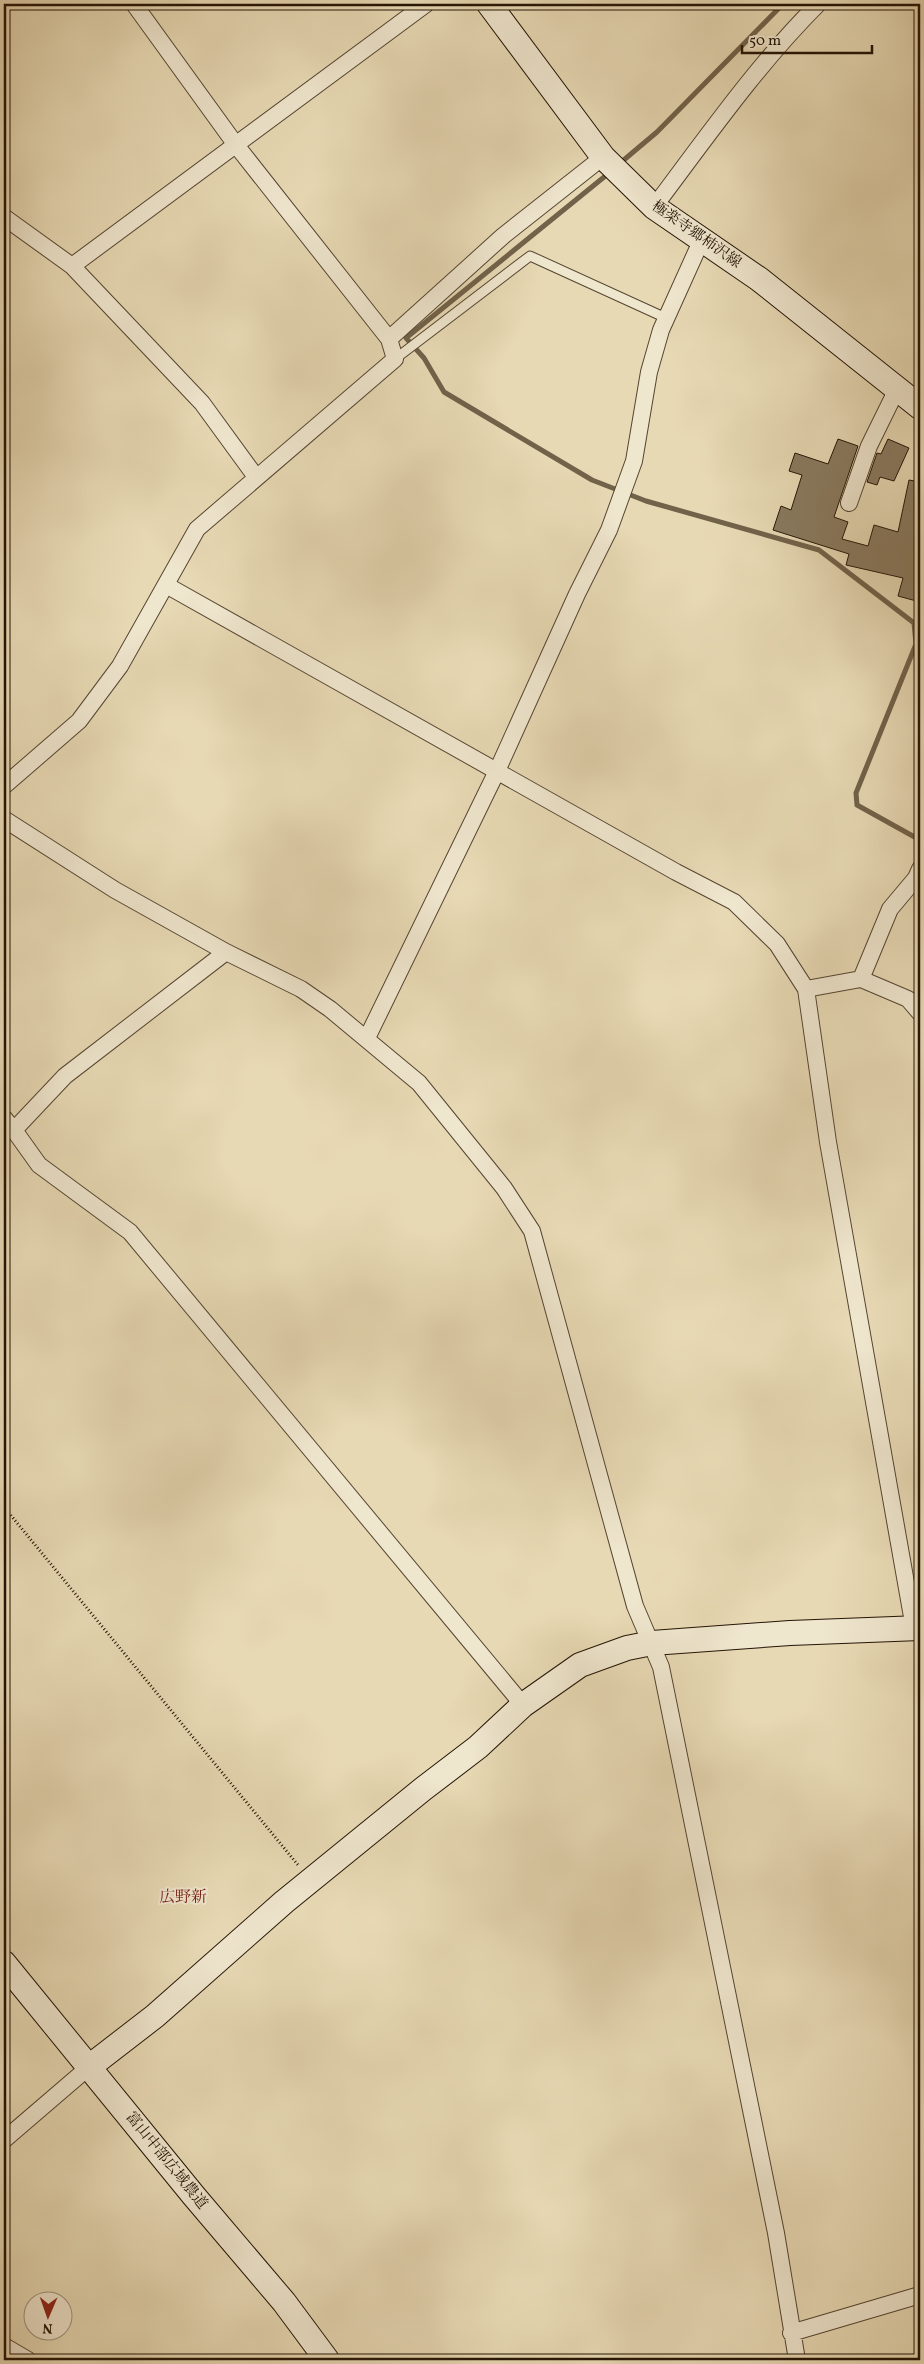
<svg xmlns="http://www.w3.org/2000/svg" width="924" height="2364" viewBox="0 0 924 2364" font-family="Vollkorn,'Noto Serif JP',serif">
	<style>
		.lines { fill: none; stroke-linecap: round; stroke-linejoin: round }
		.stream { stroke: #71624a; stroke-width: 5 }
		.building { fill: #897a60; stroke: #241405 }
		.lane-casing { stroke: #554531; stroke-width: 11 }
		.street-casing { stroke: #554531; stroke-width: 18 }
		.secondary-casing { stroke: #241405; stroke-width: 26 }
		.path { stroke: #241405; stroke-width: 3; stroke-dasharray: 1 2.5; stroke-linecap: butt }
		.lane { stroke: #efe6ce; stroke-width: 9 }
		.street { stroke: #efe6ce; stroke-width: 16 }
		.secondary { stroke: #efe6ce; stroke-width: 24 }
		.labels { text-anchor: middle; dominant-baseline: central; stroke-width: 4; stroke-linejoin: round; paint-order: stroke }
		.street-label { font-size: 15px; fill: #241405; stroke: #efe6ce }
		.neighbourhood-label { font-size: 16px; fill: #7a1f14; stroke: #efe6ce }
	</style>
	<rect width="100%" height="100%" fill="#e7d9b4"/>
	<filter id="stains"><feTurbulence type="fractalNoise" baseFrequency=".004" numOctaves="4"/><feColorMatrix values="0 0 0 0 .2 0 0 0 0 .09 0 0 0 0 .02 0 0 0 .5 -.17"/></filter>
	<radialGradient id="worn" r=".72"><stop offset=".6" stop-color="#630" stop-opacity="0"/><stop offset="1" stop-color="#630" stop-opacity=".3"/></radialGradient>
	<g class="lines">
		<path class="stream" d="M 619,164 L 657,132 L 783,4
			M 609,173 L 406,338 L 424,358 L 444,392 L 592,480 L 646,501 L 819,550 L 914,623 L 916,644 L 856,793 L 857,805 L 920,840"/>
	</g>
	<path class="building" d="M 838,439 L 858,446 L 834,517 L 848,522 L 842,539 L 868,546 L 874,525 L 898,532 L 909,480 L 920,482 L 920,602 L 898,596 L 903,578 L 846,565 L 849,554 L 773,530 L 781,506 L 791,510 L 802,475 L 789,471 L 795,453 L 828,464 Z
		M 888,439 L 909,448 L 894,481 L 880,477 L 877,485 L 867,482 L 877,453 L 881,454 Z"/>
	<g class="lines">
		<defs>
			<path id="lane" d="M 395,359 L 530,256 L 666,318"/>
			<path id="street" d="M 134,4 L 236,145 L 389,339
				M 654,207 C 706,138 756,66 818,4
				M 4,217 L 72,266 L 202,403 L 256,477
				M 72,266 L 426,4
				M 849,503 L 869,446 L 897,389
				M 166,585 L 676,872 L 734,902 L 777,944 L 806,989 L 828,1142 L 914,1628
				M 4,786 L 79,721 L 120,666 L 197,529 L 395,359 L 389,339 L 503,236 L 603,157
				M 4,819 L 115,890 L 226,952 L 301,989 L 330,1009 L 419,1083 L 504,1188 L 532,1231 L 635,1606 L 661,1667 L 776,2233 L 797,2360
				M 226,952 L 65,1076 L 14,1130 L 39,1165 L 130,1232 L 523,1705
				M 861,979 L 890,909 L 916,878 L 920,869
				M 806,989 L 861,979 L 908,999 L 920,1013
				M 367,1038 L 497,771 L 577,594 L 609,530 L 634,461 L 649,372 L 661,330 L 702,239
				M 4,1118 L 14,1130
				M 4,2140 L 89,2067
				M 791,2333 L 920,2295
				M 4,2346 L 28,2360"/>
			<path id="secondary" d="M 489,4 L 603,157 L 654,207 L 759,279 L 920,407
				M 4,1963 L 194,2196 L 284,2302 L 327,2360
				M 89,2067 L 155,2016 L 284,1902 L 423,1789 L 478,1747 L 523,1705 L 580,1665 L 627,1648 L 652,1643 L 790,1633 L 920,1628"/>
		</defs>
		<use href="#lane" class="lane-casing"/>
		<use href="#street" class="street-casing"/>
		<use href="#secondary" class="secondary-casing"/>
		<path class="path" d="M 4,1507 L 298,1865"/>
		<use href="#lane" class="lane"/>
		<use href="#street" class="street"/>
		<use href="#secondary" class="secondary"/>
	</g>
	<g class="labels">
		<g class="street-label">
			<text transform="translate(696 235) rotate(35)">極楽寺郷柿沢線</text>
			<text transform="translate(166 2161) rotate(51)">富山中部広域農道</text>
		</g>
		<g class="neighbourhood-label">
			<text x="183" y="1898">広野新</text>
		</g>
	</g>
	<rect width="924" height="2364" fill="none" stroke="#e7d9b4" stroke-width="20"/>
	<rect x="5" y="5" width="914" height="2354" fill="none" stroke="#241405" stroke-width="2.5"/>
	<rect x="10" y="10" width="904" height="2344" fill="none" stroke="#241405"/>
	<g transform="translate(48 2316) rotate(182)"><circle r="24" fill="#efe6ce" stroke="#9e927e"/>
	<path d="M0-4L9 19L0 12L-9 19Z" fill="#8f2418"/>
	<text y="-8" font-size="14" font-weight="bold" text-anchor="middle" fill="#241405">N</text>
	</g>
	<path d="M742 45v8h130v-8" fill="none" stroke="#241405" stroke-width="2.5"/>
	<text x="749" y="45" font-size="15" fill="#241405" stroke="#efe6ce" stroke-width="4" paint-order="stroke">50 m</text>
	<rect width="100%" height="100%" filter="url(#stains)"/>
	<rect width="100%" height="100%" fill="url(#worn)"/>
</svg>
